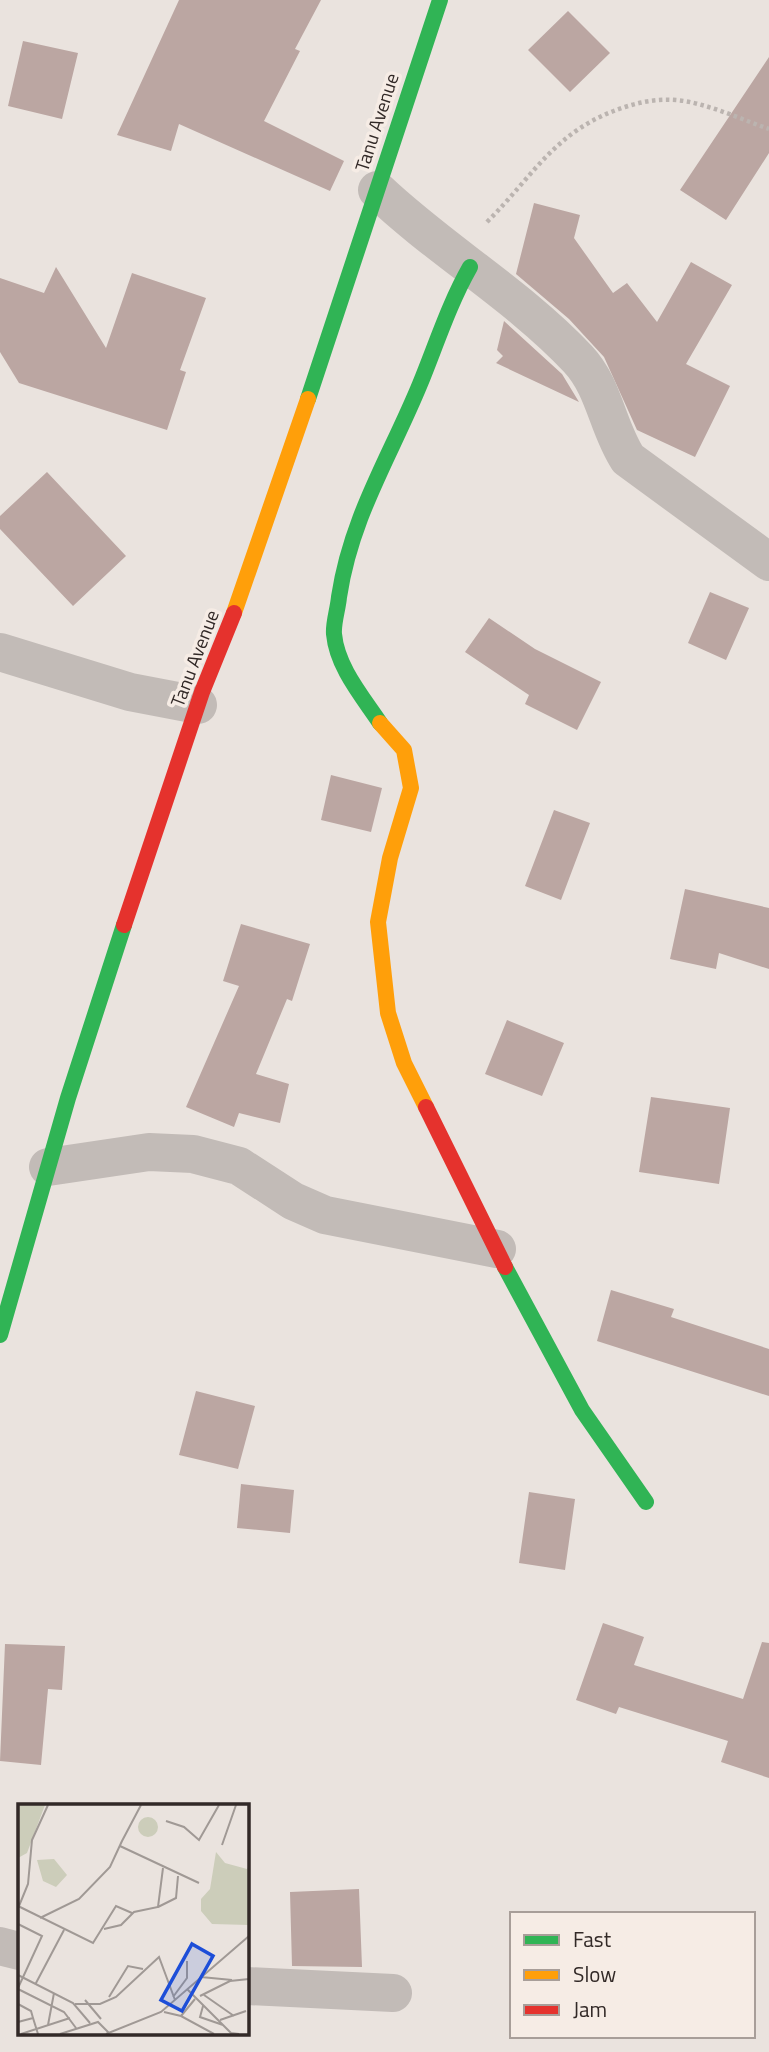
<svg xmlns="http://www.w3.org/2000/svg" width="769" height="2052" viewBox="0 0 769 2052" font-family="'Titillium Web',sans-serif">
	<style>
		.building { fill: #bba6a2 }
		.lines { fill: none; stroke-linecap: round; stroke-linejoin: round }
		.path { stroke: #bbb4b0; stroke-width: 4.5; stroke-dasharray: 3.5 3.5; stroke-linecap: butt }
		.street { stroke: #c2bbb7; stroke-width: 38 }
		.fast { stroke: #30b455; stroke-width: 16 }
		.slow { stroke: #ff9f0a; stroke-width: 16 }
		.jam { stroke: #e5322d; stroke-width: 16 }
		.labels { text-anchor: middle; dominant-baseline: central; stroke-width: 7; stroke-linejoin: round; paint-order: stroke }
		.street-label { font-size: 19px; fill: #322927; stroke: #f6ece5 }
		.inset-road { fill: none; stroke: #a09995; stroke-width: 2 }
		.view { fill: #1d4ed8; fill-opacity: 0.15; stroke: #1d4ed8; stroke-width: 3.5 }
		.inset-edge { fill: none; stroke: #322927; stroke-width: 3.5 }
	</style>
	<rect width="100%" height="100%" fill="#eae3de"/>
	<path class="building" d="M 179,0 L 321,0 L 295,49 L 300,51 L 264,121 L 344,161 L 330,191 L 179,124 L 171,151 L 117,135 Z
		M 568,11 L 610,53 L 570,92 L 528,50 Z
		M 23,41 L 78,53 L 62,119 L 8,106 Z
		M 769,57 L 769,153 L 726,220 L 680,190 Z
		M 534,203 L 580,215 L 574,238 L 613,293 L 627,283 L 657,322 L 691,262 L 732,285 L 686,364 L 730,386 L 695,457 L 637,430 L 604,357 L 569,319 L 516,274 Z
		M 56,267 L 106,348 L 132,273 L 206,298 L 180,370 L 186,372 L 167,430 L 19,383 L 0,352 L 0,278 L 44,293 Z
		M 504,321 L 562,374 L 579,402 L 496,363 L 503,356 L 497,350 Z
		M 47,472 L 126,556 L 73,606 L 0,529 L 0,516 Z
		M 710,592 L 749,608 L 726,660 L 688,643 Z
		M 489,618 L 535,649 L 601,682 L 577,730 L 525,704 L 529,695 L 465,652 Z
		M 331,775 L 382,788 L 371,832 L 321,820 Z
		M 554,810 L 590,823 L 561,900 L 525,886 Z
		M 685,889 L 769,908 L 769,969 L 719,953 L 716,969 L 670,959 Z
		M 241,924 L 310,944 L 292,1001 L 287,999 L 256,1074 L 289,1084 L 280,1123 L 239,1113 L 234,1127 L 186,1107 L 239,986 L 223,981 Z
		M 507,1020 L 564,1043 L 542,1096 L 485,1074 Z
		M 651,1097 L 730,1108 L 719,1184 L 639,1172 Z
		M 611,1290 L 674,1309 L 671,1317 L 769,1349 L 769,1396 L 597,1341 Z
		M 196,1391 L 255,1406 L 238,1469 L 179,1455 Z
		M 241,1484 L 294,1490 L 290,1533 L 237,1528 Z
		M 529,1492 L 575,1499 L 565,1570 L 519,1563 Z
		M 603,1623 L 644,1637 L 634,1665 L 743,1699 L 762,1642 L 769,1643 L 769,1778 L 721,1762 L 728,1741 L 619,1707 L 616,1714 L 576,1700 Z
		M 5,1644 L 65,1646 L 62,1690 L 48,1689 L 41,1765 L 0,1761 Z
		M 359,1889 L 362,1967 L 292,1966 L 290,1892 Z"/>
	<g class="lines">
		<path class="path" d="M 487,222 C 535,174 556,129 625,107 C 649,99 673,97 698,104 C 722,110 746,121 769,129"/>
		<path class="street" d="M 377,190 C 440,250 518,295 578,359 C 605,388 607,427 628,459 L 769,562
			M 0,652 L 130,692 L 198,705
			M 48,1167 L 149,1152 L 193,1154 L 239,1166 L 293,1201 L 325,1215 L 497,1249
			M 0,1946 L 19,1951
			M 247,1986 L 393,1993"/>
		<path class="fast" d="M 308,399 L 440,0
			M 380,723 C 362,696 337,667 334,634 C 333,623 338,609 339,597 C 351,517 390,457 420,384 C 436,345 449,304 470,267
			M 505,1267 L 582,1410 L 646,1502
			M 0,1335 L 68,1098 L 124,925"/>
		<path class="slow" d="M 234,613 L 308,399
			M 380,723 L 404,750 L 411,788 L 390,858 L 378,922 L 388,1013 L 404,1063 L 426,1107"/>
		<path class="jam" d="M 124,925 L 202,692 L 234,613
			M 426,1107 L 505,1267"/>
	</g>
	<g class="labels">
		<g class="street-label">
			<text transform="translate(376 122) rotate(-72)">Tanu Avenue</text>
			<text transform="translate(194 658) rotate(-69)">Tanu Avenue</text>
		</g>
	</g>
	<g transform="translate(18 1804)">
		<rect width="231" height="231" fill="#eae3de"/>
		<path d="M 0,1 L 27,1 L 9,49 L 0,54 ZM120 23a10 10 0 1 1 20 0a10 10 0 1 1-20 0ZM 198,48 L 207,59 L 229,65 L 231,61 L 231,121 L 194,120 L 183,107 L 183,95 L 192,85 ZM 36,55 L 49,71 L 38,83 L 25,77 L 19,56 Z" fill="#cccdba"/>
		<path class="inset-road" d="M 148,17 L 166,23 L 181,36 L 201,1M 104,37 L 123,1M 204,41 L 218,1M 102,42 L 181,79M 0,102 L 75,139 L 98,102 L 114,109M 1,102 L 10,80 L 14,36 L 30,1M 140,103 L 158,94 L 160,72M 22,114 L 61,95 L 92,63 L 104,37M 0,120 L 24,132 L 0,184M 86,125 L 103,121 L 116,108 L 140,103 L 145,64M 0,171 L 55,199 L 72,219M 183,173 L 214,176M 18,179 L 46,126M 0,185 L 46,208 L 58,224M 169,185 L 213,229 L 221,230M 186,191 L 216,212M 182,192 L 212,177 L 231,175M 91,193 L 110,162 L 125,165M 155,193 L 169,174 L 169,157M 67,196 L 83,215M 0,200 L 13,207 L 15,214M 57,200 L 82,200 L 98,193 L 141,153 L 157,196M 185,202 L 182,213 L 205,221M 146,208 L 163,212 L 196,230M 163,212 L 177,195M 202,216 L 228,207M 0,218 L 15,214 L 20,230M 30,221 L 36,189M 3,230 L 52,214M 42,230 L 80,218 L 91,229M 88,230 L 143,208 L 231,132"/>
		<path class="view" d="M 174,140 L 195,152 L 164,207 L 143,196 Z"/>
		<rect width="231" height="231" class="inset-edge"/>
	</g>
	<rect x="510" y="1912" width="245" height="126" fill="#f6ece5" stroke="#a89e99" stroke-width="2"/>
	<rect x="524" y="1935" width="35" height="10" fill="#30b455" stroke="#a89e99" stroke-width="2"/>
	<text x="573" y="1947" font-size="21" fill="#322927">Fast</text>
	<rect x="524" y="1970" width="35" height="10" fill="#ff9f0a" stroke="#a89e99" stroke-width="2"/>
	<text x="573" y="1982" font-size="21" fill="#322927">Slow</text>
	<rect x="524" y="2005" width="35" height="10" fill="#e5322d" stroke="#a89e99" stroke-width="2"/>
	<text x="573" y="2017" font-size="21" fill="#322927">Jam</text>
</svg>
